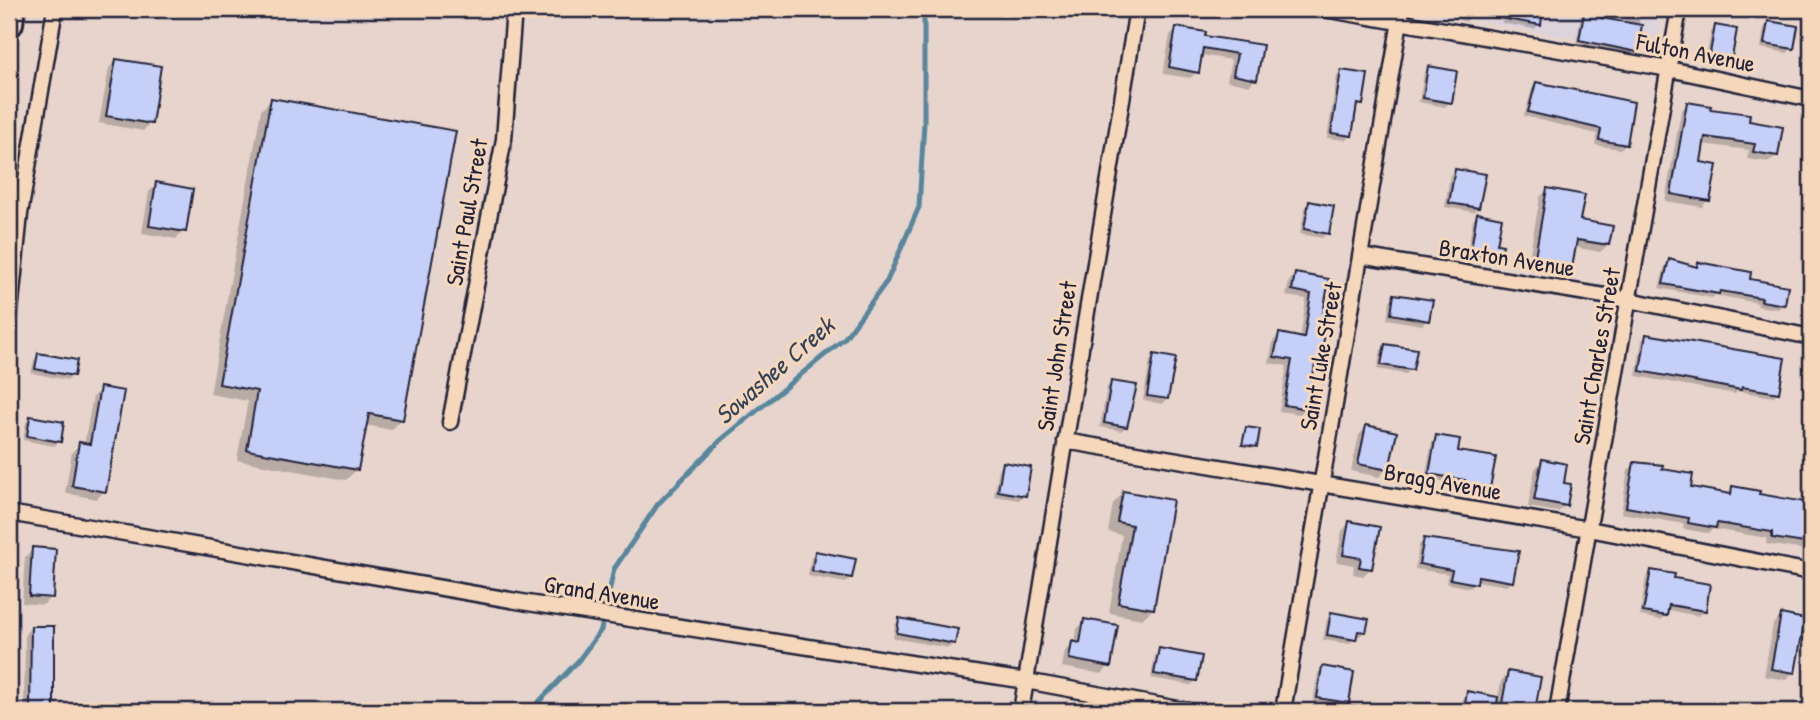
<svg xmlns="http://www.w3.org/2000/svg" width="1820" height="720" viewBox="0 0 1820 720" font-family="'Patrick Hand',sans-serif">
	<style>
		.built { fill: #ddd3da }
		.shadow { fill: #0003 }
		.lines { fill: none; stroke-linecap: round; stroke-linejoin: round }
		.stream { stroke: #59869c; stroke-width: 5 }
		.building { fill: #c5cff7; stroke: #22223b; stroke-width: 2 }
		.street-casing { stroke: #22223b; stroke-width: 19 }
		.highway-casing { stroke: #22223b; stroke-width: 32 }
		.street { stroke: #f5d8bb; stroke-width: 14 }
		.highway { stroke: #f5d8bb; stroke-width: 26 }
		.labels { text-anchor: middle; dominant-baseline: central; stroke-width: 6; stroke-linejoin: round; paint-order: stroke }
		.street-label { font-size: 24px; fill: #22223b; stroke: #f5d8bb }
		.water-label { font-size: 26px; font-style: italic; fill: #34435b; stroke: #f5d8bb }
	</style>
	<rect width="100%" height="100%" fill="#e7d5cd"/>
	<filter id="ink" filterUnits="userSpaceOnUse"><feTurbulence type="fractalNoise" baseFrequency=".0143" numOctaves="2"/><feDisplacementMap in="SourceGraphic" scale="14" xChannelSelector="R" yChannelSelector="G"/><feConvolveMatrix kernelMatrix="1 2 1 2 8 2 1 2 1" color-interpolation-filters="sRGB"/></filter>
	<g filter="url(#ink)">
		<path class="built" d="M 1422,9 L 1663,9 L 1656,52 L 1421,12 Z"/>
		<path class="shadow" d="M 1459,9 L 1475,9 L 1466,22 L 1455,18 Z
			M 1505,9 L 1542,9 L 1539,24 L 1534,29 L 1502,23 Z
			M 1626,9 L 1641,9 L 1635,51 L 1631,55 L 1576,44 L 1581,15 L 1586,11 L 1599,19 L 1624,24 Z
			M 1769,23 L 1792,48 L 1787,53 L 1761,48 L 1764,28 Z
			M 1716,27 L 1730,62 L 1725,67 L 1705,64 L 1711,32 Z
			M 1176,29 L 1203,38 L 1261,46 L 1255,79 L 1249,86 L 1227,81 L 1231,60 L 1200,55 L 1197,72 L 1190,78 L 1163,74 L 1170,35 Z
			M 116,60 L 150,123 L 143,131 L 99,123 L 109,68 Z
			M 1429,68 L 1450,102 L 1445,107 L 1419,102 L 1424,73 Z
			M 1342,71 L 1361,104 L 1356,109 L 1351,135 L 1346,140 L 1327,138 L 1337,76 Z
			M 1537,84 L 1625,144 L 1620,149 L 1595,145 L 1597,134 L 1524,116 L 1532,89 Z
			M 271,100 L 402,419 L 391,430 L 365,425 L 357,469 L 346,480 L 237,460 L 248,401 L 210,394 L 261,110 Z
			M 1687,104 L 1708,110 L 1776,156 L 1769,162 L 1747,159 L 1749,150 L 1702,144 L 1699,163 L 1708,200 L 1702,207 L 1665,201 L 1681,111 Z
			M 1455,171 L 1478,207 L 1473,212 L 1445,207 L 1450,175 Z
			M 157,184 L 184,231 L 176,239 L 142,233 L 149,192 Z
			M 1547,190 L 1578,221 L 1608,245 L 1600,252 L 1574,247 L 1570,267 L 1563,275 L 1527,269 L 1540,197 Z
			M 1310,203 L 1327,233 L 1322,238 L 1300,234 L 1305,208 Z
			M 1811,203 L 1811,226 L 1808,225 Z
			M 1478,215 L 1495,245 L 1499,259 L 1494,264 L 1466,259 L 1473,220 Z
			M 1670,261 L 1695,268 L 1698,264 L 1748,280 L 1783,305 L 1778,309 L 1757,306 L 1758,303 L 1715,295 L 1712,298 L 1659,288 L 1665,266 Z
			M 1295,275 L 1327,281 L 1318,333 L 1318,364 L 1313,369 L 1306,408 L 1300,414 L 1279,411 L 1287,366 L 1269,363 L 1273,341 L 1279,335 L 1300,339 L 1306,299 L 1286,296 L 1289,281 Z
			M 1395,296 L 1427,320 L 1422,325 L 1387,319 L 1390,301 Z
			M 1647,335 L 1777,392 L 1773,397 L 1737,391 L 1735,394 L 1636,376 L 1642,340 Z
			M 1386,346 L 1411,369 L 1406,374 L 1377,369 L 1381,350 Z
			M 39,355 L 73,375 L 68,380 L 31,373 L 34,360 Z
			M 1154,356 L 1167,399 L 1162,404 L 1143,400 L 1150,361 Z
			M 1112,383 L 1126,426 L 1121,431 L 1100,427 L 1107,387 Z
			M 101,389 L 104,491 L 97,499 L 65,493 L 72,452 L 80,444 L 84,445 L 93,396 Z
			M 31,418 L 59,441 L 54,446 L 23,440 L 26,422 Z
			M 1367,427 L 1387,469 L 1379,477 L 1351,471 L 1359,435 Z
			M 1246,429 L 1256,446 L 1254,448 L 1241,446 Z
			M 1437,437 L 1489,487 L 1484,492 L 1460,488 L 1461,485 L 1425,478 L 1432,442 Z
			M 1542,461 L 1562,484 L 1566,505 L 1558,512 L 1528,507 L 1535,469 Z
			M 1004,464 L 1024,495 L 1019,500 L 994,496 L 999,469 Z
			M 1635,464 L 1660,470 L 1689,489 L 1726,495 L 1733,488 L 1757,496 L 1811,504 L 1811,551 L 1766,544 L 1767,538 L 1713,529 L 1708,533 L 1683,529 L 1684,524 L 1621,513 L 1628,470 Z
			M 1123,493 L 1171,501 L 1153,609 L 1142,619 L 1109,613 L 1122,535 L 1108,532 L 1113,504 Z
			M 1349,523 L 1371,568 L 1363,576 L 1353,574 L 1354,565 L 1336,562 L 1342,531 Z
			M 1424,540 L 1512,581 L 1507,586 L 1476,581 L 1470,588 L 1446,583 L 1448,574 L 1415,569 L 1419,545 Z
			M 33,549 L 51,597 L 43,605 L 22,603 L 25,557 Z
			M 816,553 L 850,578 L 846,583 L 808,576 L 811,558 Z
			M 1651,572 L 1672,579 L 1704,611 L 1699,616 L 1667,610 L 1666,615 L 1661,620 L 1640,616 L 1646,577 Z
			M 1331,614 L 1365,631 L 1360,636 L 1355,635 L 1350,644 L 1323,640 L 1327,619 Z
			M 1781,616 L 1793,672 L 1786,680 L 1764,676 L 1773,624 Z
			M 900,620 L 953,643 L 949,648 L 893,638 L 895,625 Z
			M 1085,621 L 1109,666 L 1102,674 L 1062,667 L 1065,651 L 1075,643 L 1077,629 Z
			M 31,627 L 50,698 L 51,711 L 24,711 L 25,634 Z
			M 1160,650 L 1196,680 L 1191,685 L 1151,678 L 1155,655 Z
			M 1323,668 L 1347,702 L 1342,707 L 1313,702 L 1318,673 Z
			M 1509,673 L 1539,679 L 1533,711 L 1460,711 L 1463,698 L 1468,693 L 1498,698 L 1501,681 Z
			M 887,706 L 917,711 L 870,711 L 872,709 L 882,711 Z"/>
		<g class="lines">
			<path class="stream" d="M 530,711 L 578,661 L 601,630 L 614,569 L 658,504 L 720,441 L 844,339 L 887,281 L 919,207 L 924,123 L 924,9"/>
		</g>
		<path class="building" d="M 1489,9 L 1543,9 L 1541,25 L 1488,16 Z
			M 1585,9 L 1602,12 L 1601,18 L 1642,25 L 1637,52 L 1579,40 Z
			M 1768,21 L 1798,26 L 1794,49 L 1764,44 Z
			M 1715,25 L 1737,29 L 1731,63 L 1709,59 Z
			M 1176,27 L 1206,32 L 1205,36 L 1263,45 L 1257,80 L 1233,75 L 1237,54 L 1203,48 L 1199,73 L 1169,67 Z
			M 116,59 L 161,66 L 152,124 L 106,116 Z
			M 1428,66 L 1457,71 L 1452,103 L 1423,98 Z
			M 1341,70 L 1368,74 L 1363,105 L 1357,104 L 1352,136 L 1331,133 Z
			M 1536,82 L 1634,102 L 1627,145 L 1599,140 L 1601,129 L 1528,112 Z
			M 271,98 L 456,131 L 403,420 L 369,414 L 358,470 L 247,450 L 257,391 L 219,384 Z
			M 1687,102 L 1711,106 L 1710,109 L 1750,114 L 1749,121 L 1783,127 L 1778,156 L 1753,152 L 1755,144 L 1705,137 L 1701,162 L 1717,165 L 1710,201 L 1671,194 Z
			M 1455,169 L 1486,174 L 1479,208 L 1449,203 Z
			M 156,182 L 193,189 L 186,232 L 149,226 Z
			M 1547,188 L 1585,195 L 1580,220 L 1613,226 L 1609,245 L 1577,240 L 1572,268 L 1534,262 Z
			M 1309,201 L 1334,206 L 1329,234 L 1304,229 Z
			M 1477,213 L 1502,218 L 1497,244 L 1503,245 L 1500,260 L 1470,255 Z
			M 1669,259 L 1697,267 L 1698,262 L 1751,272 L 1750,279 L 1788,286 L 1785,305 L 1761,301 L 1762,298 L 1720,291 L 1719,294 L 1663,284 Z
			M 1295,273 L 1329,279 L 1320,331 L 1325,332 L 1320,365 L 1315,364 L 1308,409 L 1284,405 L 1292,360 L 1274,357 L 1279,333 L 1304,338 L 1311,294 L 1292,290 Z
			M 1394,294 L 1433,300 L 1429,321 L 1391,314 Z
			M 1646,334 L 1785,358 L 1779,393 L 1742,387 L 1741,390 L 1640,371 Z
			M 1385,344 L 1417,349 L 1413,370 L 1381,365 Z
			M 38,353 L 77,360 L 74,376 L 35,369 Z
			M 1154,354 L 1176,358 L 1168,399 L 1147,396 Z
			M 1111,381 L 1137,385 L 1127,427 L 1104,423 Z
			M 100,387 L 124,391 L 106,492 L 72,486 L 79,442 L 90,444 Z
			M 30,416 L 64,422 L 61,442 L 27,436 Z
			M 1366,425 L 1397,432 L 1389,470 L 1358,464 Z
			M 1246,427 L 1260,429 L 1257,447 L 1242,445 Z
			M 1436,435 L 1460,439 L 1458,451 L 1496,457 L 1490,488 L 1464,484 L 1465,480 L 1429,474 Z
			M 1542,459 L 1567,464 L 1564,483 L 1571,484 L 1567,506 L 1534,500 Z
			M 1003,462 L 1031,467 L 1026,496 L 998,491 Z
			M 1634,462 L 1663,465 L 1662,469 L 1693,474 L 1691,487 L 1731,494 L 1732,486 L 1760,491 L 1759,494 L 1811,503 L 1811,544 L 1772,538 L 1772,532 L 1717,523 L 1716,528 L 1688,523 L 1689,518 L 1626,507 Z
			M 1123,491 L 1173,500 L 1154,609 L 1118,603 L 1132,525 L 1117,522 Z
			M 1349,521 L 1380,527 L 1372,569 L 1359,567 L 1361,558 L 1343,555 Z
			M 1424,538 L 1519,551 L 1513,582 L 1478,576 L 1477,584 L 1450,579 L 1452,570 L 1419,564 Z
			M 32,547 L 56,549 L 53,598 L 29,596 Z
			M 815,551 L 856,559 L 852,578 L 812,571 Z
			M 1651,570 L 1675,574 L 1674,578 L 1710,584 L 1706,611 L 1669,605 L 1667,616 L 1643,612 Z
			M 1331,612 L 1369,619 L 1366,632 L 1358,631 L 1356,640 L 1327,635 Z
			M 1781,614 L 1805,619 L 1795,673 L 1771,669 Z
			M 899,618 L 958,629 L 955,644 L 897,633 Z
			M 1084,619 L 1118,625 L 1111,667 L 1069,659 L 1072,641 L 1080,643 Z
			M 31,626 L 54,626 L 54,711 L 30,711 Z
			M 1159,648 L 1202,656 L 1197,681 L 1154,674 Z
			M 1322,666 L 1354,672 L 1349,703 L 1317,698 Z
			M 1508,671 L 1541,677 L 1535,711 L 1501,709 Z
			M 1467,691 L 1498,697 L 1496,711 L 1464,711 Z"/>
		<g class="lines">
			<defs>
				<path id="street" d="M 1324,9 L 1669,69 L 1811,99
					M 1360,256 L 1629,300 L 1811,337
					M 9,322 L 20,214 L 55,9
					M 450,422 L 504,139 L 514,9
					M 1065,441 L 1589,529 L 1811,572
					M 9,513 L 528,603 L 1026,681 L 1189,711
					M 1021,711 L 1137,9
					M 1283,711 L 1402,9
					M 1557,711 L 1679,9"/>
				<path id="highway" d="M 9,23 L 11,9"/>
			</defs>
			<use href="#street" class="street-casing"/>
			<use href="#highway" class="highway-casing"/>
			<use href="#street" class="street"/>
			<use href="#highway" class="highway"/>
		</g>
	</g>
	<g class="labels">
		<g class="street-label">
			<text transform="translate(1696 52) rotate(11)">Fulton Avenue</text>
			<text transform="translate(466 212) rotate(-80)">Saint Paul Street</text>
			<text transform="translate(1507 257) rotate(9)">Braxton Avenue</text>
			<text transform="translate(1056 356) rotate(-81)">Saint John Street</text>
			<text transform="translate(1320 356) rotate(-80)">Saint Luke Street</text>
			<text transform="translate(1596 356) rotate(-80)">Saint Charles Street</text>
			<text transform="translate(1443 481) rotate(10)">Bragg Avenue</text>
			<text transform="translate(602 592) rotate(9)">Grand Avenue</text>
		</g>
		<g class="water-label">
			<text transform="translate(774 370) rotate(-41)">Sowashee Creek</text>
		</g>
	</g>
	<rect width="1820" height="720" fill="none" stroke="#f5d8bb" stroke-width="35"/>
	<rect x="18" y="18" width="1785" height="685" fill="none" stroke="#22223b" stroke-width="2.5" filter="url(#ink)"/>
</svg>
